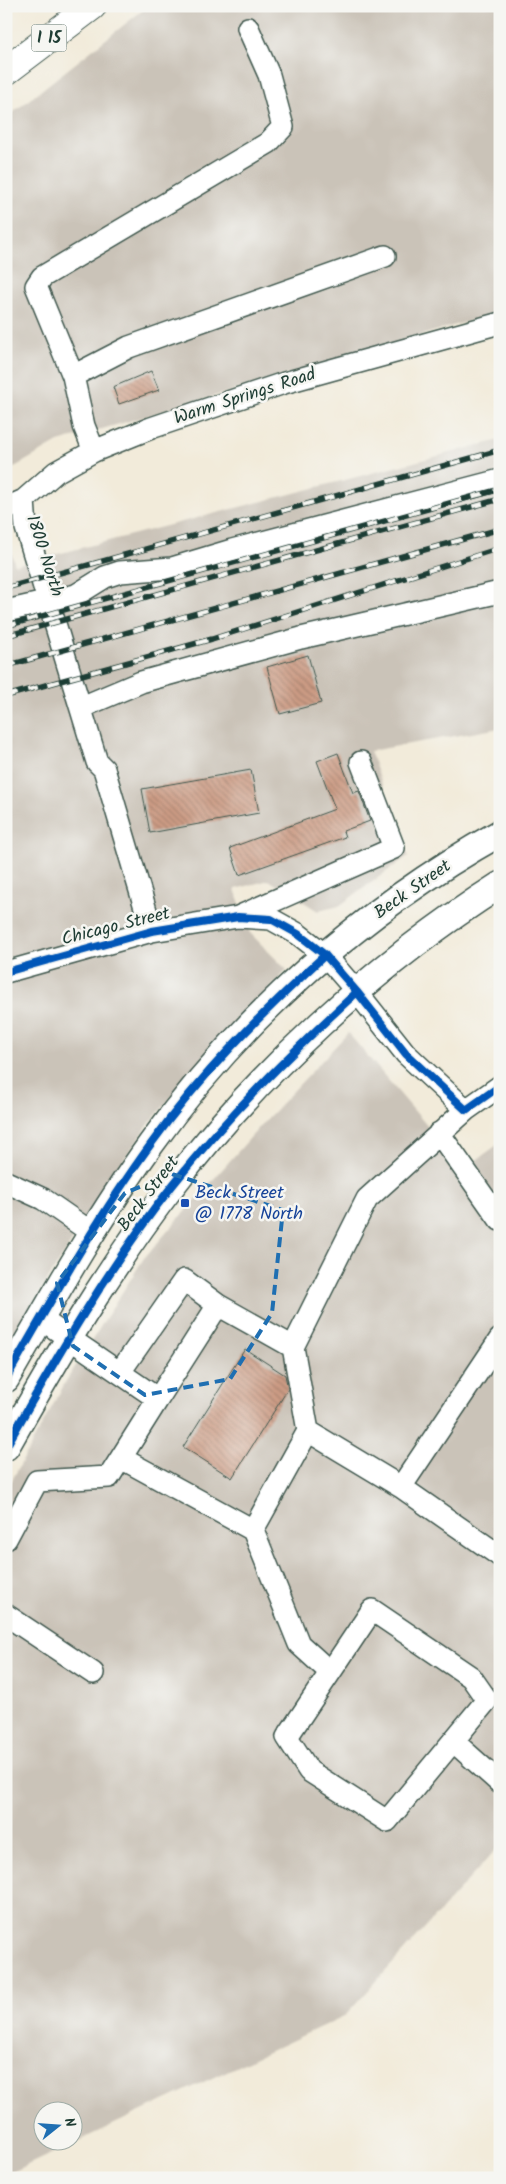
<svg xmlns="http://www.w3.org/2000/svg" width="506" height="2184" viewBox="0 0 506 2184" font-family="Kalam,sans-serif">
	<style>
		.industrial { fill: #cac3b8; fill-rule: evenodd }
		.building { fill: url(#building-back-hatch) }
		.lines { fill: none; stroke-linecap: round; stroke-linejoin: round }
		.minor-casing { stroke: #3f574d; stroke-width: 24 }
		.major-casing { stroke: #3f574d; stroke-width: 29 }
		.highway-casing { stroke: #3f574d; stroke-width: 30 }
		.minor { stroke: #fff; stroke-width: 21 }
		.major { stroke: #fff; stroke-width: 26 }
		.highway { stroke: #fff; stroke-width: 28 }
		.rail-casing { stroke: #1f3d34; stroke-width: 5.5 }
		.rail { stroke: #f6f6f2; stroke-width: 4; stroke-dasharray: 11; stroke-linecap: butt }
		.cycleway-casing { stroke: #f6f6f2; stroke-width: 11 }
		.cycleway { stroke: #0057b8; stroke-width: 8 }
		.marked { fill: none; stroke: #1f6fb2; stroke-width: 4; stroke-dasharray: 10 6; stroke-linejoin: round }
		.transit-dot { fill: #1a4fb4; stroke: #f6f6f2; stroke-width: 2 }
		.labels { text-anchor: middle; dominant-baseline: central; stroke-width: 5; stroke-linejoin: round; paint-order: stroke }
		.shield { fill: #f6f6f2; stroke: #60746d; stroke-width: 1 }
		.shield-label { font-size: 16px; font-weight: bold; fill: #1f3d34 }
		.street-label { font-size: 18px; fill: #1f3d34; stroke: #f6f6f2 }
		.transit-label { font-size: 18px; fill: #164399; stroke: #f6f6f2; text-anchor: start }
	</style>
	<defs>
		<pattern id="building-back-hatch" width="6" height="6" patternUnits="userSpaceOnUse" patternTransform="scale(1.25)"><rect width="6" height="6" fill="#cc9b84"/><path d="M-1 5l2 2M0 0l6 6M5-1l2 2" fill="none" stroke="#a5806d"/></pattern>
	</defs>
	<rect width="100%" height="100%" fill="#f6f6f2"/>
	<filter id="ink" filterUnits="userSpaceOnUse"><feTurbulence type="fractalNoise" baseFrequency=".02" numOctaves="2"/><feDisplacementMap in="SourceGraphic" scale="10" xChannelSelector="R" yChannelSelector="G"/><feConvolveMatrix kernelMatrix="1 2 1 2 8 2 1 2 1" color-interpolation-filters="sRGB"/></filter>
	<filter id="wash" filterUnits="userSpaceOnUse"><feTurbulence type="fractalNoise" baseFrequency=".0096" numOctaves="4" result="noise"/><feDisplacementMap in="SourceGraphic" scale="20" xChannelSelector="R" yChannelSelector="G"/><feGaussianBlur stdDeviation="1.12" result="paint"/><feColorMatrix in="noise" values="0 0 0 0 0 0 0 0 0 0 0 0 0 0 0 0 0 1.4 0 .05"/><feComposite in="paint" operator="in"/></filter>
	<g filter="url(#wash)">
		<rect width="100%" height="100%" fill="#f2ebda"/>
		<path class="industrial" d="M 148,6 L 500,6 L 500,312 L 58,442 L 6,472 L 6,118 Z
			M 500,440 L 500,728 L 370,751 L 408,856 L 339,906 L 318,911 L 269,880 L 235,889 L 250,933 L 287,970 L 215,1046 L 152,1120 L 120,1164 L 39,1294 L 6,1351 L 6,536 L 15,565 Z
			M 348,1033 L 464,1169 L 500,1143 L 500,1845 L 346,2015 L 6,2175 L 6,1491 L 66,1381 L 144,1258 L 265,1121 ZM 42,2112 L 72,2112 L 72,2142 L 42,2142 Z"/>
		<g id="blocks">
			<path class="building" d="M 151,371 L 159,390 L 119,404 L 113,387 Z
				M 308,655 L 321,703 L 280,714 L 267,667 Z
				M 338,753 L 353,793 L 359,791 L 370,821 L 343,831 L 345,837 L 239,875 L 230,848 L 335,809 L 317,761 Z
				M 251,770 L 259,813 L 150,833 L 142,789 Z
				M 245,1349 L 285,1375 L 288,1389 L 232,1478 L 183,1447 Z"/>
		</g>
	</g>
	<g filter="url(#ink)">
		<use href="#blocks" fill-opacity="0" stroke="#3f574d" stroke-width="1"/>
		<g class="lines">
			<defs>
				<path id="minor" d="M 73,376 L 36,286 L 42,277 L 268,143 L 283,127 L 269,75 L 248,28
					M 94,451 L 84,426 L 73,376 L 129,347 L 385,256
					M 24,500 L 26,528 L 97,762 L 104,769 L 152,931
					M 6,508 L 24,500 L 56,472 L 94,451 L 151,428 L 284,383 L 500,323
					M 6,611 L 76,595 L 105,577 L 120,572 L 172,568 L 232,550 L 500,480
					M 89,704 L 141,682 L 301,638 L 500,592
					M 240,916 L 394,848 L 361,762
					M 6,972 L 152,931 L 238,917 L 271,919 L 298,934 L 325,955 L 357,992 L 406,1054 L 466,1110
					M 439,1133 L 500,1220
					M 6,1182 L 43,1199 L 92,1233
					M 120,1372 L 184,1280 L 218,1305 L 293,1347 L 367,1199 L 466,1110 L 500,1086
					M 158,1399 L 218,1305
					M 308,1431 L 401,1487 L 500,1556
					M 121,1458 L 253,1530 L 299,1644 L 330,1672
					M 401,1487 L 500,1339
					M 253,1530 L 308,1431 L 293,1347
					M 6,1539 L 37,1481 L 109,1477 L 158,1399 L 41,1319
					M 372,1610 L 471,1677 L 487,1700 L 387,1821 L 309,1771 L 287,1737 Z
					M 6,1615 L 93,1673
					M 453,1741 L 500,1783"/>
				<path id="major" d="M 6,1379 C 52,1299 97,1219 151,1144 C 241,1017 364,909 500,833
					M 6,1447 C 56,1358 109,1268 171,1187 C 259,1072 377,963 500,885"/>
				<path id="highway" d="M 6,71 L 92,6"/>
			</defs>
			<use href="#minor" class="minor-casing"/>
			<use href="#major" class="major-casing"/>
			<use href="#highway" class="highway-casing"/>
			<use href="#minor" class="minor"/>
			<use href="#major" class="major"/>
			<use href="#highway" class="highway"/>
			<defs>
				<path id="rail" d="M 6,588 L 500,450
					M 6,626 L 500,489
					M 6,636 L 500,499
					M 6,666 L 500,529
					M 6,696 L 212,639 L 500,548"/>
			</defs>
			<use href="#rail" class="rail-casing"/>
			<use href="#rail" class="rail"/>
			<defs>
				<path id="cycleway" d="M 6,972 L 152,931 L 238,917 L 271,919 L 298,934 L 325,955 L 357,992 L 406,1054 L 466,1110 L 500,1086
					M 6,1379 C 52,1299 97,1218 151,1144 C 201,1074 262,1013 325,955
					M 6,1447 C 56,1358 109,1266 172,1186 C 228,1115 291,1053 357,992"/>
			</defs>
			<use href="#cycleway" class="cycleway-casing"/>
			<use href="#cycleway" class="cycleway"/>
		</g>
	</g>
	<path class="marked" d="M 172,1174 L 283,1210 L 272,1313 L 230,1379 L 145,1395 L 73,1346 L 57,1283 L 125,1193 Z"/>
	<rect class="transit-dot" x="180" y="1198" width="10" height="10" rx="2.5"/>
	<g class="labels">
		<rect class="shield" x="31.5" y="24.5" width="35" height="27" rx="4"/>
		<g class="shield-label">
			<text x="49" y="38">I 15</text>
		</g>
		<g class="street-label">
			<text transform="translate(245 397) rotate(-18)">Warm Springs Road</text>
			<text transform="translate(44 556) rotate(72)">1800 North</text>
			<text transform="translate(413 890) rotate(-35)">Beck Street</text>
			<text transform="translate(116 927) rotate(-14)">Chicago Street</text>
			<text transform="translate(149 1194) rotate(-53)">Beck Street</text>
		</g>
		<g class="transit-label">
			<text x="195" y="1193">Beck Street<tspan x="195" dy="21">@ 1778 North</tspan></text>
		</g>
	</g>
	<rect width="506" height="2184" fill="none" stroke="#f6f6f2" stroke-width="25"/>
	<g transform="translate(58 2126) rotate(73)"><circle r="24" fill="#f6f6f2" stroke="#a0aca6"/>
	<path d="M0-4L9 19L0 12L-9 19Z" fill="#1f6fb2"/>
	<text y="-8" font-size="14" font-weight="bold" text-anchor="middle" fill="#1f3d34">N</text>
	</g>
</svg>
